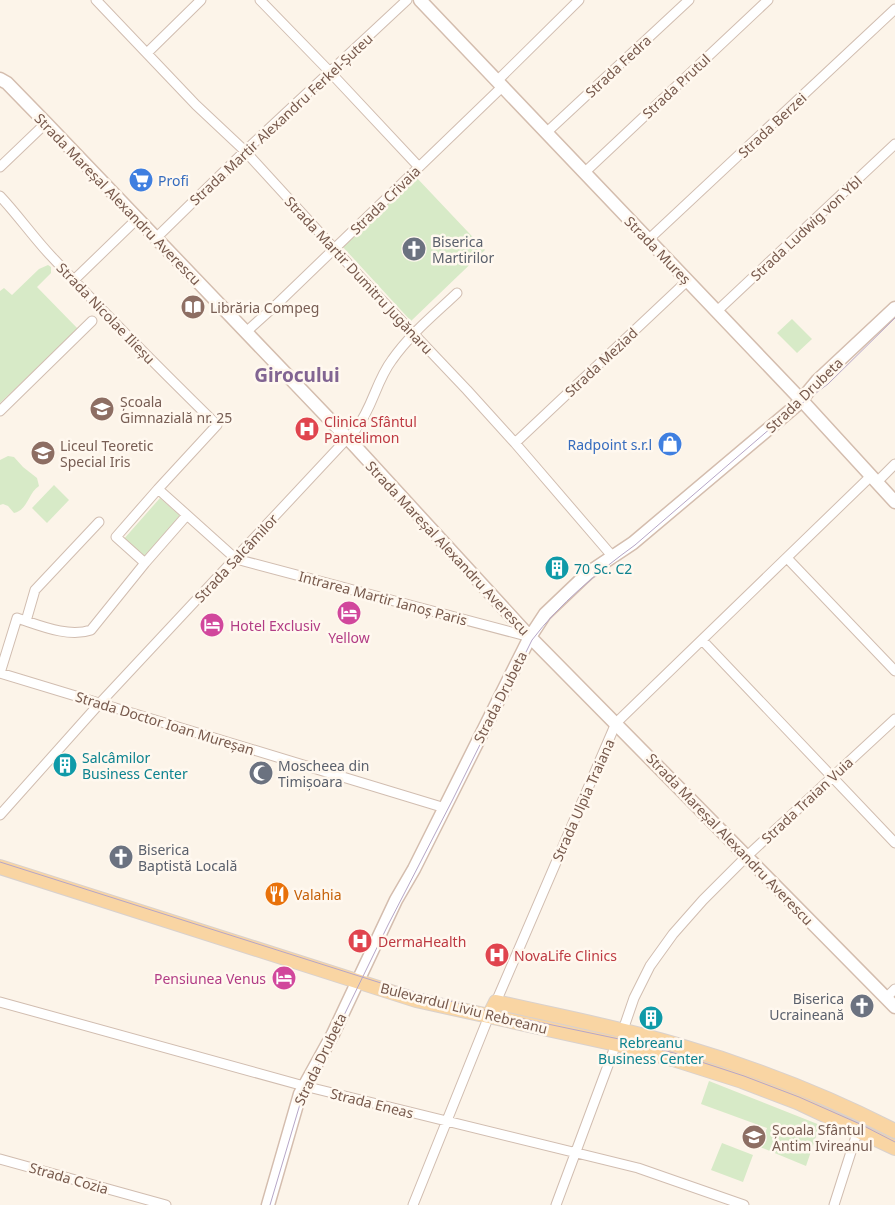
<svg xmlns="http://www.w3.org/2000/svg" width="895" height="1205" viewBox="0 0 895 1205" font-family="'Noto Sans',sans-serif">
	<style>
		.green { fill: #d7eac7 }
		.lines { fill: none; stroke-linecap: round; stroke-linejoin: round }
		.street-casing { stroke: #d1bdb0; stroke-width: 11 }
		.secondary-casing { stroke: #d4bdae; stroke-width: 15 }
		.primary-casing { stroke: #d9d1cd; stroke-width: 16 }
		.street { stroke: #fff; stroke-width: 9 }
		.secondary { stroke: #fff; stroke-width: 12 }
		.primary { stroke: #f9d5a3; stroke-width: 14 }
		.tram { stroke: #b6a6c7; stroke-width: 1 }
		.labels { text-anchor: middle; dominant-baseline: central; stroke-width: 5; stroke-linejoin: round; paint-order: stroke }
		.street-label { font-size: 14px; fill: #77594c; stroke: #fff8ef }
		.shop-label { font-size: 14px; fill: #366cbe; stroke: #fff8ef; text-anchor: start }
		.worship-label { font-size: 14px; fill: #5b616d; stroke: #fff8ef; text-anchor: start }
		.education-label { font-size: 14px; fill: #785e54; stroke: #fff8ef; text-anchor: start }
		.health-label { font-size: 14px; fill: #be3a42; stroke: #fff8ef; text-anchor: start }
		.culture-label { font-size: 14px; fill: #0d838f; stroke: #fff8ef; text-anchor: start }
		.hotel-label { font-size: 14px; fill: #b23c85; stroke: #fff8ef; text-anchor: start }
		.food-label { font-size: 14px; fill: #c56008; stroke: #fff8ef; text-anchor: start }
		.district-label { font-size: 19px; font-weight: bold; fill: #816492; stroke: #fff8ef }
	</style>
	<rect width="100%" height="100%" fill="#fcf4e9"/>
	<path class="green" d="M 416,177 L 485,250 L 411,321 L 342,246 Z
		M 48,265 L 51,267 L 51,273 L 37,287 L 78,329 L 0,403 L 0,291 L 4,288 L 12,295 L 39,269 Z
		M 792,319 L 812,339 L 797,353 L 777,333 Z
		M 8,456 L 14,457 L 23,467 L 37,478 L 39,486 C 28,493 28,510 14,513 L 8,506 L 3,504 L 0,505 L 0,460 Z
		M 54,485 L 69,500 L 47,523 L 32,508 Z
		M 160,498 L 180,516 L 143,558 L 123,540 Z
		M 709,1081 L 820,1125 L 806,1166 L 760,1147 L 767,1128 L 701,1104 Z
		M 722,1143 L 753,1155 L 743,1182 L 711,1170 Z"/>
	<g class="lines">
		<defs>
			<path id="street" d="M 96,0 L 196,105 L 245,151 L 373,291 L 467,390 L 515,443 L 613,557
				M 260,0 L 330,72 L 419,167
				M 147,53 L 201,0
				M 497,81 L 579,0
				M 547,132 L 689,0
				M 0,167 L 46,123
				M 584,173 L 768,0
				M 0,196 C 18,215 33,237 52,257 C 105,314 161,370 217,425 L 158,489
				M 156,238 L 245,151 L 407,0
				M 648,240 L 895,9
				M 74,280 L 137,219
				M 716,312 L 895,144
				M 246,332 L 276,305 L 502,87
				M 0,411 L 92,321
				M 515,443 L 687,281
				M 877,482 L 895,464
				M 187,515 L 145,563 L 91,630 C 68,638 39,625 17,618 L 0,673 L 445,808
				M 787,558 L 895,671
				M 145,563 L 116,537 L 158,489 L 236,559 L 530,637
				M 26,621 L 35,590 L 99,522
				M 702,640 L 895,843
				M 0,815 L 100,703 L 356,429 C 373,407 376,381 392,360 C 410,334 435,314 457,293
				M 886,998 L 895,989
				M 0,1002 L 304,1086 L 638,1168 L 744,1205
				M 496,1002 L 616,723 L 871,476
				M 623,1030 L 634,998 L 650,966 L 673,934 L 703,900 L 746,857 L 895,719
				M 0,1159 L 166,1205
				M 413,1205 L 489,1016
				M 556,1205 L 616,1044
				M 834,1205 L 858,1130"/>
			<path id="secondary" d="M 420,0 L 806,405 L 895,502
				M 0,79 L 7,83 L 46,123 L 354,445 L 530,637 L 895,1007
				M 268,1205 L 300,1094 L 333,1034 L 396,900 L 414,869 L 530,637 L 545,614 L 588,573 L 633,543 L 798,404 L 817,381 L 895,308"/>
			<path id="primary" d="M 0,867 L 416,1000 L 616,1044 L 673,1059 L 742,1081 L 797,1102 L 895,1148
				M 489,1016 L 496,1002 C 556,1016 617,1027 677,1045 C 752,1067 825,1095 895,1131"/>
		</defs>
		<use href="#street" class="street-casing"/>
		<use href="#secondary" class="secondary-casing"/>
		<use href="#primary" class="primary-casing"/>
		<use href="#street" class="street"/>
		<use href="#secondary" class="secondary"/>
		<use href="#primary" class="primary"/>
		<path class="tram" d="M 0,862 L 384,984 L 500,1014 L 619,1039 L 674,1053 L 744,1076 L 799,1097 L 860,1124 L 895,1142
			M 270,1205 L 303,1094 L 331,1042 L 388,925 L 453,799 L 532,640 C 559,604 598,572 635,545 L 786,415 L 828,384 L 895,318"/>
	</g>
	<defs>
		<symbol id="supermarket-disc" viewBox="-11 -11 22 22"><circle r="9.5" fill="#3f7fe0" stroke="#fff8ef"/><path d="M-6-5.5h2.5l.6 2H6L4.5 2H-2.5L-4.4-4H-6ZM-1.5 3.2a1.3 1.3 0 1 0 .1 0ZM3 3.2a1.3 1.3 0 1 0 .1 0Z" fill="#fff"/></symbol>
		<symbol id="church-disc" viewBox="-11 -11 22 22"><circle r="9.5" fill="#6b7280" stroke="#fff8ef"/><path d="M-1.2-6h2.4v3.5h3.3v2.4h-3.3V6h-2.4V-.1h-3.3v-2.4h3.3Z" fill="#fff"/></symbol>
		<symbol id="library-disc" viewBox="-11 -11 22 22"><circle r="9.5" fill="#8d6e63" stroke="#fff8ef"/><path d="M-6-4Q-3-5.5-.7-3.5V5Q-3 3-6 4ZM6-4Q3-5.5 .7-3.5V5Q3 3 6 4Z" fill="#fff"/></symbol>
		<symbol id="school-disc" viewBox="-11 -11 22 22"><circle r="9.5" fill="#8d6e63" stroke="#fff8ef"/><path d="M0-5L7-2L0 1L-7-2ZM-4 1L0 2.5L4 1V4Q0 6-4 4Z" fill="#fff"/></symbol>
		<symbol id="hospital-disc" viewBox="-11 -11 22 22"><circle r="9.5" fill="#e0444e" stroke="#fff8ef"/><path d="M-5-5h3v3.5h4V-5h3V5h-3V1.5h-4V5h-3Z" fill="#fff"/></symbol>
		<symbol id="shop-disc" viewBox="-11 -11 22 22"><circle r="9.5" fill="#3f7fe0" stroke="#fff8ef"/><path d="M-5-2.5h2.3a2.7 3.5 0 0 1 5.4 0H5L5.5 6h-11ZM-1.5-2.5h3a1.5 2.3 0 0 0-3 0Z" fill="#fff"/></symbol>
		<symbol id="building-disc" viewBox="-11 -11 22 22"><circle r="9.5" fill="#0f9aa8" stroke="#fff8ef"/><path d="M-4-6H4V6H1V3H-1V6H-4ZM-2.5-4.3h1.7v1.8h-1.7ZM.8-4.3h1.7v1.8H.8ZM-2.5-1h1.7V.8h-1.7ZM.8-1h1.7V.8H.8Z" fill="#fff"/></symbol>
		<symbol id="hotel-disc" viewBox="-11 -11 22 22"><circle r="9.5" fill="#d1479c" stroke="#fff8ef"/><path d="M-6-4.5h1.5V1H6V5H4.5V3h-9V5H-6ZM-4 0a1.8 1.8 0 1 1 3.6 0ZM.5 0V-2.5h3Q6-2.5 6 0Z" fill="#fff"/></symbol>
		<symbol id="mosque-disc" viewBox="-11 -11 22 22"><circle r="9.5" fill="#6b7280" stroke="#fff8ef"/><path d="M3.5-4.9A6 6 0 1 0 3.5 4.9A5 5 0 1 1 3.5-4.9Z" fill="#fff"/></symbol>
		<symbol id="restaurant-disc" viewBox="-11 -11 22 22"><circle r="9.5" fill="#e8710a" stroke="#fff8ef"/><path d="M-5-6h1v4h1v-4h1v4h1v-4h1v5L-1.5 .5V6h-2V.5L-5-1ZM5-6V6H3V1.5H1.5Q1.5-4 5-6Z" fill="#fff"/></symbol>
	</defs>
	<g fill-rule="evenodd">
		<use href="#supermarket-disc" x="127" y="166" width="28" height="28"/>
		<use href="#church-disc" x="400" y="235" width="28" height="28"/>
		<use href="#library-disc" x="179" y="293" width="28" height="28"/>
		<use href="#school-disc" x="88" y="395" width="28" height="28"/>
		<use href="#hospital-disc" x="293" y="415" width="28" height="28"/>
		<use href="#shop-disc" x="656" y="430" width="28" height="28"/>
		<use href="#school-disc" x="29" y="439" width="28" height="28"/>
		<use href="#building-disc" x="543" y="554" width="28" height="28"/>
		<use href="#hotel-disc" x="335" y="599" width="28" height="28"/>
		<use href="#hotel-disc" x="198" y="611" width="28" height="28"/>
		<use href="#building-disc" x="51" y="751" width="28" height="28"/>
		<use href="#mosque-disc" x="247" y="759" width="28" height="28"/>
		<use href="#church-disc" x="107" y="843" width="28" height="28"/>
		<use href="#restaurant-disc" x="263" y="880" width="28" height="28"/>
		<use href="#hospital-disc" x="346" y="927" width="28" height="28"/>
		<use href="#hospital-disc" x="483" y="941" width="28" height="28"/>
		<use href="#hotel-disc" x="270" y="964" width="28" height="28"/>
		<use href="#church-disc" x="848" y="992" width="28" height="28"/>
		<use href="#building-disc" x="637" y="1004" width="28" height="28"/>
		<use href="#school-disc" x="740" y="1123" width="28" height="28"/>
	</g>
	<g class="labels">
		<g class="street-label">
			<text transform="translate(618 66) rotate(-43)">Strada Fedra</text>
			<text transform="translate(676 86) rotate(-43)">Strada Prutul</text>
			<text transform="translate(281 119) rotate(-43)">Strada Martir Alexandru Ferkel-Șuteu</text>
			<text transform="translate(772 125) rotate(-43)">Strada Berzei</text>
			<text transform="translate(118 199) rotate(46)">Strada Mareșal Alexandru Averescu</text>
			<text transform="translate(385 200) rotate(-44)">Strada Crivaia</text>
			<text transform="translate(806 228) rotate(-43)">Strada Ludwig von Ybl</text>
			<text transform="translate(658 250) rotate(46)">Strada Mureș</text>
			<text transform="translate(359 275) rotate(47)">Strada Martir Dumitru Jugănaru</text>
			<text transform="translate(106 313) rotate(46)">Strada Nicolae Ilieșu</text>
			<text transform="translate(601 362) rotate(-43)">Strada Meziad</text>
			<text transform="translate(804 395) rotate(-44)">Strada Drubeta</text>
			<text transform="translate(448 548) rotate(47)">Strada Mareșal Alexandru Averescu</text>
			<text transform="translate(236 558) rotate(-47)">Strada Salcâmilor</text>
			<text transform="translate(383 598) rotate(15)">Intrarea Martir Ianoș Paris</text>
			<text transform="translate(500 697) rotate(-63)">Strada Drubeta</text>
			<text transform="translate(165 723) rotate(17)">Strada Doctor Ioan Mureșan</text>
			<text transform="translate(583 800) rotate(-66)">Strada Ulpia Traiana</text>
			<text transform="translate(807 800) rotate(-43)">Strada Traian Vuia</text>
			<text transform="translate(730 839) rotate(46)">Strada Mareșal Alexandru Averescu</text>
			<text transform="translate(464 1008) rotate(14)">Bulevardul Liviu Rebreanu</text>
			<text transform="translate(320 1059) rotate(-64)">Strada Drubeta</text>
			<text transform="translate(372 1103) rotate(14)">Strada Eneas</text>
			<text transform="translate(69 1178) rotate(16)">Strada Cozia</text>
		</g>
		<g class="shop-label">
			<text x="158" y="180">Profi</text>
			<text x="652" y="444" text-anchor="end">Radpoint s.r.l</text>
		</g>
		<g class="worship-label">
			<text x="432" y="241">Biserica<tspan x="432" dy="16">Martirilor</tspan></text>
			<text x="278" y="765">Moscheea din<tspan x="278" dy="16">Timișoara</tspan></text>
			<text x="138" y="849">Biserica<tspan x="138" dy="16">Baptistă Locală</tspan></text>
			<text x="844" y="998" text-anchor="end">Biserica<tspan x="844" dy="16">Ucraineană</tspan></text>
		</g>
		<g class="education-label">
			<text x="210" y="307">Librăria Compeg</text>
			<text x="120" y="401">Școala<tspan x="120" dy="16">Gimnazială nr. 25</tspan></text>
			<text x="60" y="445">Liceul Teoretic<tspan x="60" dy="16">Special Iris</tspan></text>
			<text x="772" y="1129">Școala Sfântul<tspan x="772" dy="16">Antim Ivireanul</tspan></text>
		</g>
		<g class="health-label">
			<text x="324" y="421">Clinica Sfântul<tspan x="324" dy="16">Pantelimon</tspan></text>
			<text x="378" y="941">DermaHealth</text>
			<text x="514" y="955">NovaLife Clinics</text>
		</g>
		<g class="culture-label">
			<text x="574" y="568">70 Sc. C2</text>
			<text x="82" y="757">Salcâmilor<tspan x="82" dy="16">Business Center</tspan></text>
			<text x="651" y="1042" text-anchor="middle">Rebreanu<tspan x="651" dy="16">Business Center</tspan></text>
		</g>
		<g class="hotel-label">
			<text x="230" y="625">Hotel Exclusiv</text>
			<text x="349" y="637" text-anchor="middle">Yellow</text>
			<text x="266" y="978" text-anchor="end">Pensiunea Venus</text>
		</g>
		<g class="food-label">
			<text x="294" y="894">Valahia</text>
		</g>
		<g class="district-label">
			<text x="297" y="375">Girocului</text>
		</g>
	</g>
</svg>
